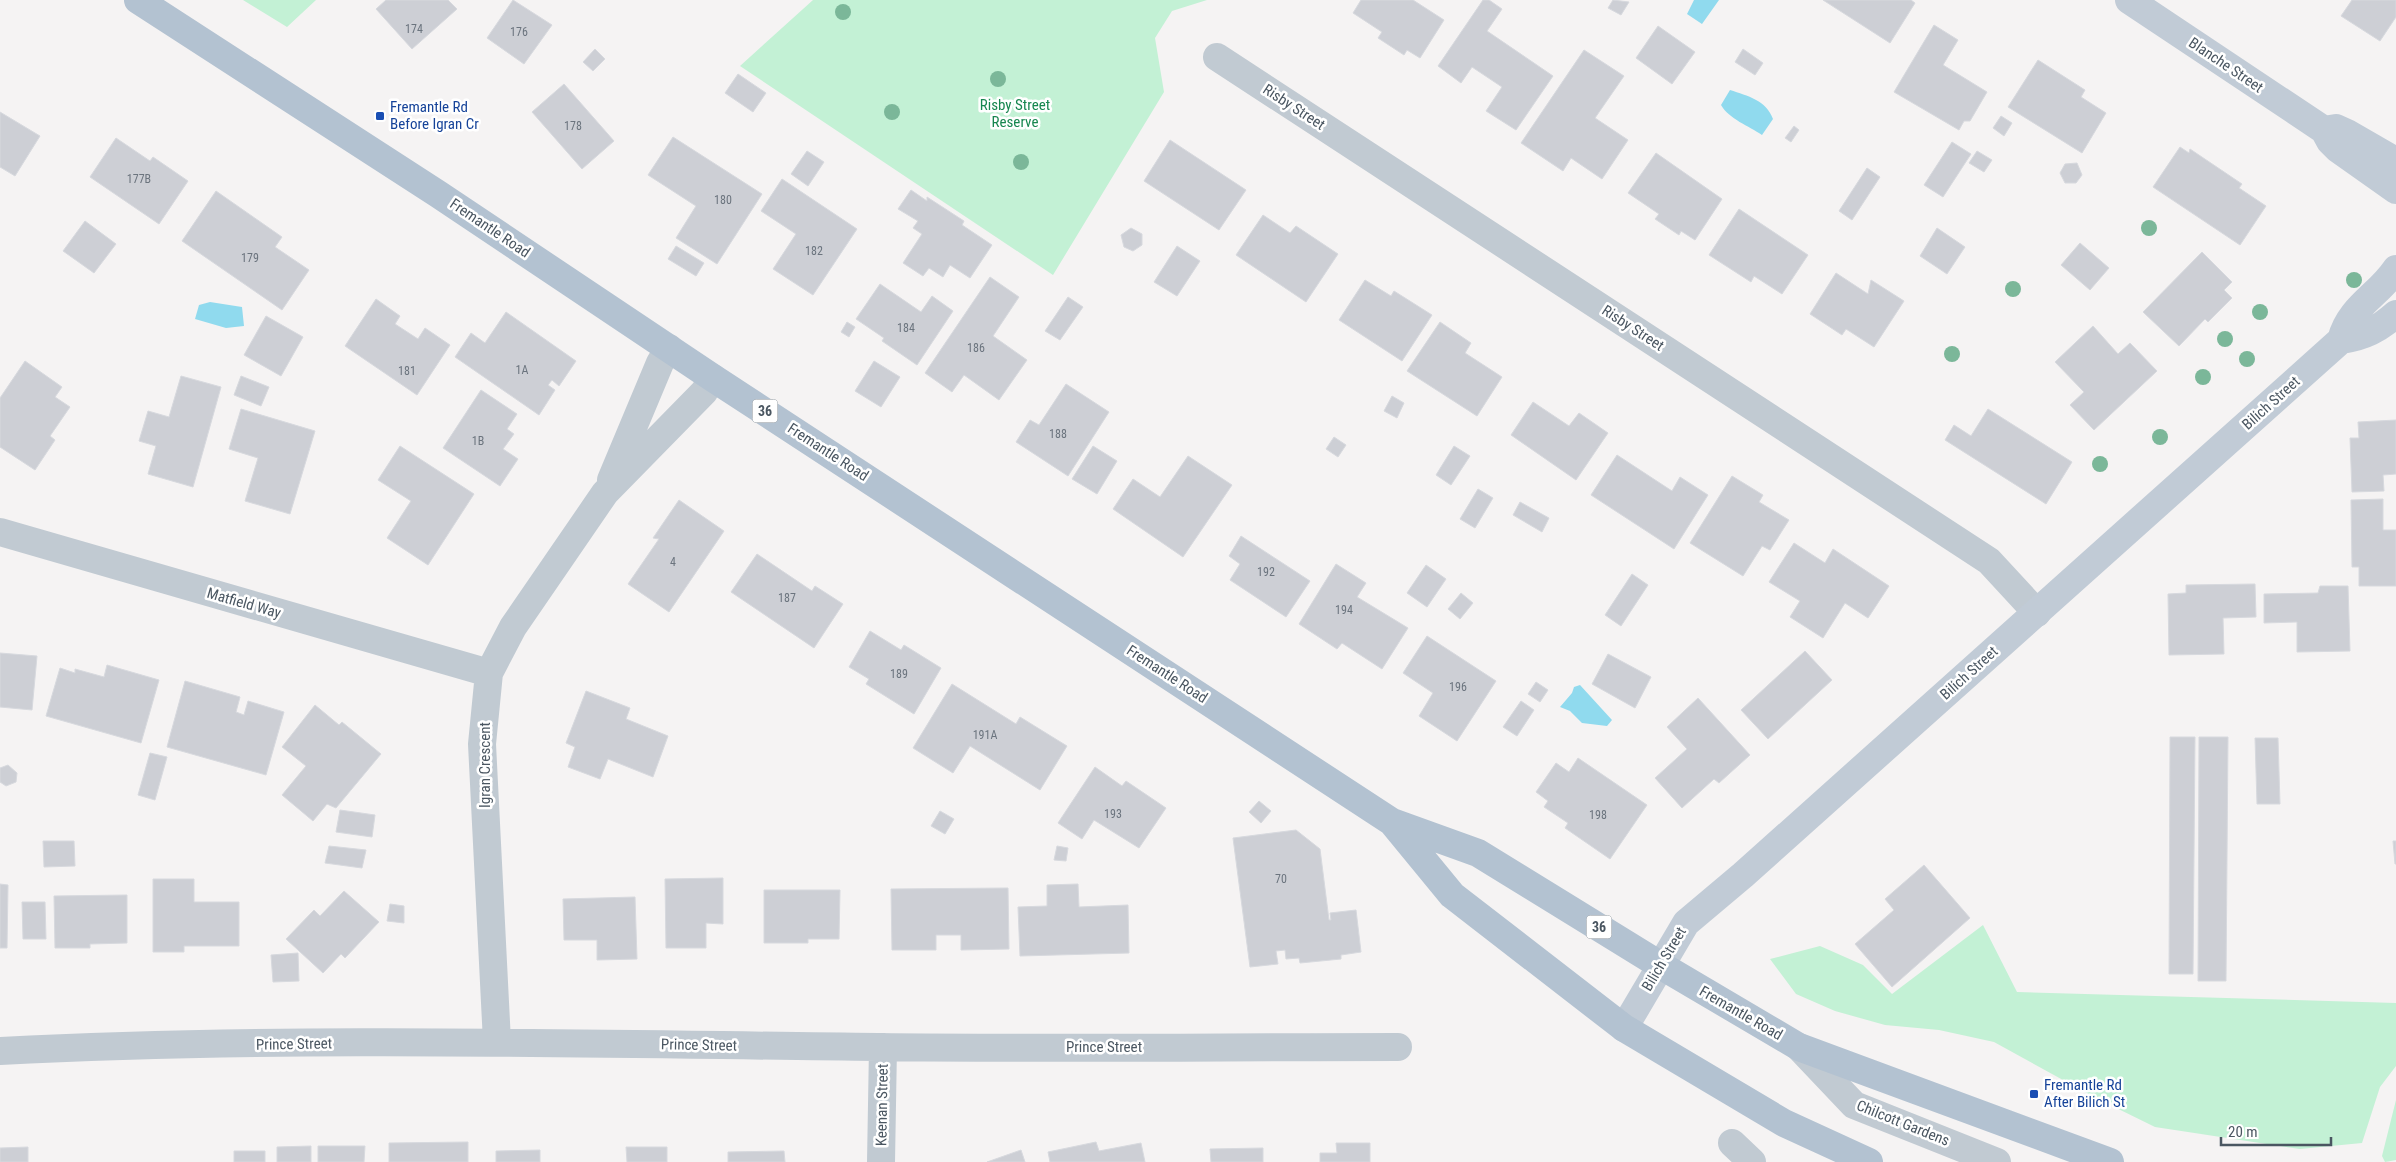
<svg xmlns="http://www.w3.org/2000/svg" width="2396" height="1162" viewBox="0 0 2396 1162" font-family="'Roboto Condensed',sans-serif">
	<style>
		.green { fill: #c3f1d5 }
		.water { fill: #90daee }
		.building { fill: #cdcfd5; stroke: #d7d9de }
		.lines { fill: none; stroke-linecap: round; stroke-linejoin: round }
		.street { stroke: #c1cad2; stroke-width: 28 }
		.secondary { stroke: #c1cbd6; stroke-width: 28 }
		.primary { stroke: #b3c2d1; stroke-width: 28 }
		.tree { fill: #7bb799 }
		.transit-dot { fill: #1a4fb4; stroke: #fff; stroke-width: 2 }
		.labels { text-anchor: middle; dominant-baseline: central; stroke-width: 5; stroke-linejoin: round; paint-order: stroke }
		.number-label { font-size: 12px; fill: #6b747e }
		.shield { fill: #fff; stroke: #808990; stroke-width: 1 }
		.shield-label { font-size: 14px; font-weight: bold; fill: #4a5661 }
		.street-label { font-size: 15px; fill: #4a5661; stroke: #fff }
		.park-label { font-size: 15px; fill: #17864f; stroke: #fff }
		.transit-label { font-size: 15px; fill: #164399; stroke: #fff; text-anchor: start }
	</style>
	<rect width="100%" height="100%" fill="#f5f3f3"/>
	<path class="green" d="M 243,0 L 316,0 L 287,27 Z
		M 813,0 L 1207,0 L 1172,11 L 1155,38 L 1164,92 L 1053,275 L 740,66 Z
		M 1983,925 L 2017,992 L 2396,1003 L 2396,1066 L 2380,1087 L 2362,1143 L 2300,1149 L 2155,1127 L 2094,1097 L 1994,1042 L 1939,1030 L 1885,1025 L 1835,1011 L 1796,994 L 1770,959 L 1820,946 L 1863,965 L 1892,994 Z
		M 2396,1100 L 2396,1160 L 2385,1162 L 2382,1156 Z"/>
	<path class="water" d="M 1694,0 L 1719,0 L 1702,24 L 1687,14 Z
		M 1730,90 C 1748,96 1766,100 1773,119 L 1762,135 C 1749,126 1729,119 1721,105 Z
		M 210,302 L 242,307 L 244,326 L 226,328 L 195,319 L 199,305 Z
		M 1580,685 L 1612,720 L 1607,726 L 1582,723 L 1570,711 L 1560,707 L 1572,693 L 1574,687 Z"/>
	<path class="building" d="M 386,0 L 448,0 L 457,9 L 412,49 L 376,9 Z
		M 513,0 L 552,25 L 524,64 L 487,38 Z
		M 1361,0 L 1413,0 L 1444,20 L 1420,58 L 1407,50 L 1404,55 L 1378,38 L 1382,32 L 1353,13 Z
		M 1483,0 L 1489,0 L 1502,9 L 1487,31 L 1553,76 L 1516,130 L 1486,111 L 1502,87 L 1472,67 L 1461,83 L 1438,66 Z
		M 1613,0 L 1629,2 L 1621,15 L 1608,8 Z
		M 1823,0 L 1911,0 L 1915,3 L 1890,43 Z
		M 2352,0 L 2396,0 L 2396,17 L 2380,41 L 2341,16 Z
		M 1934,25 L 1958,40 L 1943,65 L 1987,92 L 1970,121 L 1964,121 L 1959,130 L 1894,92 Z
		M 1658,26 L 1695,52 L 1672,84 L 1636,58 Z
		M 595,49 L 605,59 L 593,71 L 583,62 Z
		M 1743,49 L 1763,63 L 1755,75 L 1735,62 Z
		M 1584,50 L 1624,76 L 1595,118 L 1628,140 L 1602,179 L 1571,158 L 1563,171 L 1521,143 Z
		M 2038,60 L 2085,90 L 2081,97 L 2106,113 L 2082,153 L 2008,107 Z
		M 738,74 L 766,93 L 753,112 L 725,93 Z
		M 564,84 L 614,141 L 582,169 L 532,112 Z
		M 0,112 L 40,136 L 15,176 L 0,167 Z
		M 2001,116 L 2012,123 L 2004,136 L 1993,128 Z
		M 1794,126 L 1799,130 L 1791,142 L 1785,138 Z
		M 673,137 L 762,194 L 717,264 L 676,238 L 696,206 L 648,175 Z
		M 116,138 L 150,161 L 153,157 L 188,181 L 159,224 L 90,177 Z
		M 1170,140 L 1246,190 L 1219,230 L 1144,181 Z
		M 1952,142 L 1971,154 L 1943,197 L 1924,185 Z
		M 2180,147 L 2189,153 L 2190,149 L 2242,184 L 2239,188 L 2266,206 L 2240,245 L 2153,187 Z
		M 807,151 L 824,162 L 808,186 L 791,174 Z
		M 1977,151 L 1992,160 L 1984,172 L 1969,163 Z
		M 1656,153 L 1722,199 L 1695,240 L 1681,231 L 1679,235 L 1655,219 L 1659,214 L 1628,193 Z
		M 2077,163 L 2082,175 L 2076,183 L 2065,183 L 2060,173 L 2065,164 Z
		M 1867,168 L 1880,177 L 1852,220 L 1839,211 Z
		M 782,179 L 857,229 L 813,295 L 773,269 L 796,234 L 761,211 Z
		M 911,190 L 927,201 L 927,197 L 964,221 L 962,225 L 992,245 L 970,278 L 950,265 L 943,277 L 929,268 L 923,276 L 903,263 L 922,234 L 913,228 L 918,221 L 898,209 Z
		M 216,191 L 282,237 L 275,247 L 309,270 L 282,310 L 182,241 Z
		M 1739,209 L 1808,255 L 1782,294 L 1754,276 L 1751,282 L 1709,255 Z
		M 1263,215 L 1290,233 L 1296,226 L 1338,254 L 1306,302 L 1236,255 Z
		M 85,221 L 116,244 L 94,273 L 63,251 Z
		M 1131,228 L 1142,234 L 1142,245 L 1133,251 L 1124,247 L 1121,235 Z
		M 1937,228 L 1965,247 L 1947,274 L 1920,256 Z
		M 2080,243 L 2109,268 L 2090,290 L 2061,265 Z
		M 676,246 L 704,263 L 696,276 L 668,259 Z
		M 1177,246 L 1200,261 L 1177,296 L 1154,282 Z
		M 2202,252 L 2232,282 L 2224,290 L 2232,298 L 2208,322 L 2205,319 L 2179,346 L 2143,312 Z
		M 1836,273 L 1868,294 L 1871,280 L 1904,301 L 1874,347 L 1846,329 L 1842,335 L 1810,314 Z
		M 990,277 L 1019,297 L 993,336 L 1027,360 L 999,400 L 964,375 L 952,392 L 925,373 Z
		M 1365,280 L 1391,296 L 1394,291 L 1432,315 L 1402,361 L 1339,320 Z
		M 880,284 L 921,312 L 932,296 L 953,311 L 917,365 L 882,341 L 884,338 L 856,319 Z
		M 1068,297 L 1083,307 L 1060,340 L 1045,331 Z
		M 376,299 L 400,316 L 395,324 L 418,339 L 425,328 L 450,345 L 417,395 L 345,346 Z
		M 506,312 L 576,361 L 559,386 L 552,380 L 548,385 L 555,390 L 539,415 L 455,357 L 471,333 L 485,343 Z
		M 266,316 L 303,337 L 281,376 L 244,355 Z
		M 847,322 L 855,327 L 849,337 L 841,332 Z
		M 1440,322 L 1471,343 L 1465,353 L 1502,377 L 1477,416 L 1407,371 Z
		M 2093,326 L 2118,354 L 2130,343 L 2157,371 L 2094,430 L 2070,405 L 2084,392 L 2055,362 Z
		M 25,361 L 62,387 L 55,397 L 70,407 L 50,436 L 55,440 L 35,470 L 0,447 L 0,398 Z
		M 874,361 L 900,377 L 881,407 L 855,391 Z
		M 181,376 L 221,387 L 193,487 L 148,474 L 156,446 L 139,441 L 148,411 L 169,417 Z
		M 241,376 L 269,387 L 261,406 L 234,395 Z
		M 1066,384 L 1109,412 L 1068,476 L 1016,442 L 1030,420 L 1039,425 Z
		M 481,390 L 517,414 L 507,429 L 514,434 L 503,449 L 518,459 L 500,486 L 443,448 Z
		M 1392,396 L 1404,403 L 1397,418 L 1384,411 Z
		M 1533,402 L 1569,426 L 1579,413 L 1608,433 L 1576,480 L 1511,435 Z
		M 241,409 L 315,431 L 290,514 L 245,501 L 258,458 L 229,449 Z
		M 1988,409 L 2072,462 L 2046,504 L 1945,440 L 1954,425 L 1971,436 Z
		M 2396,420 L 2396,474 L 2383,475 L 2384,491 L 2352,492 L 2350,438 L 2359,438 L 2358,422 Z
		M 1334,437 L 1346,445 L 1338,457 L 1326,449 Z
		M 400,446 L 474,494 L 428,565 L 387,538 L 411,501 L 378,480 Z
		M 1093,446 L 1117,461 L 1097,494 L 1072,479 Z
		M 1454,446 L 1470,456 L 1451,485 L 1436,475 Z
		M 1617,455 L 1672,491 L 1680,477 L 1708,495 L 1674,549 L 1591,495 Z
		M 1188,456 L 1232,485 L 1183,557 L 1113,509 L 1133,479 L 1160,497 Z
		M 1732,476 L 1763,495 L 1759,502 L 1789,520 L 1770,550 L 1762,546 L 1743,576 L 1690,543 Z
		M 1478,489 L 1493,498 L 1475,528 L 1460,519 Z
		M 2383,499 L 2383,530 L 2396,530 L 2396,586 L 2359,586 L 2359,567 L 2352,567 L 2351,500 Z
		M 679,500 L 724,531 L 669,612 L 628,584 L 659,539 L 653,538 Z
		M 1520,502 L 1549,518 L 1542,532 L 1513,515 Z
		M 1241,536 L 1310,581 L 1286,617 L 1230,580 L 1240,564 L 1229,556 Z
		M 1794,543 L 1825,563 L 1833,549 L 1889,586 L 1868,618 L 1845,603 L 1823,638 L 1790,617 L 1800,601 L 1769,582 Z
		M 757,554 L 812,591 L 815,586 L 843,604 L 814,648 L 731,592 Z
		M 1336,564 L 1366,583 L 1357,597 L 1408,628 L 1382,669 L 1342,643 L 1337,649 L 1299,624 Z
		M 1426,565 L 1446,579 L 1427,607 L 1407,593 Z
		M 1632,574 L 1648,585 L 1621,626 L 1605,615 Z
		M 2255,584 L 2256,617 L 2223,618 L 2224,654 L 2169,655 L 2168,594 L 2186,593 L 2186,585 Z
		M 2320,586 L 2348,586 L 2350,651 L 2297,652 L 2297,622 L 2264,623 L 2264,594 L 2318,593 Z
		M 1461,593 L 1473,603 L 1460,619 L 1448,609 Z
		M 870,631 L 901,650 L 904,645 L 941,668 L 914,714 L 866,684 L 869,679 L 849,667 Z
		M 1427,636 L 1496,681 L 1457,741 L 1419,716 L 1433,693 L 1403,673 Z
		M 1805,651 L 1832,680 L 1768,739 L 1741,710 Z
		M 0,653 L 37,656 L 32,710 L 0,707 Z
		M 1608,654 L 1651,677 L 1635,708 L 1592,684 Z
		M 107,665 L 159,680 L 141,743 L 46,716 L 60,668 L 75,673 L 75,669 L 104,677 Z
		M 185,681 L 240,697 L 236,712 L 244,715 L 248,701 L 284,712 L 266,775 L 167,747 Z
		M 1536,682 L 1548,690 L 1540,702 L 1528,694 Z
		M 952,684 L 1016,724 L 1020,717 L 1067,746 L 1040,790 L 970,746 L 953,773 L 913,748 Z
		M 586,691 L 630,708 L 626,719 L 668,736 L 653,777 L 608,759 L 600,779 L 568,767 L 575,747 L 566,743 Z
		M 1698,698 L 1750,755 L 1719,783 L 1714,779 L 1682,808 L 1655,778 L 1687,749 L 1667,727 Z
		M 1521,701 L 1534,710 L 1517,736 L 1503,727 Z
		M 315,705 L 339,725 L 342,722 L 381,754 L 336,808 L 327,804 L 313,821 L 282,795 L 306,766 L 282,747 Z
		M 2170,737 L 2195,737 L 2193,974 L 2169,974 Z
		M 2199,737 L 2228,737 L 2226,981 L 2198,981 Z
		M 2255,738 L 2278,738 L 2280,804 L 2257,804 Z
		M 150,753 L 167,757 L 155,800 L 138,795 Z
		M 1578,758 L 1647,805 L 1610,859 L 1565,828 L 1568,823 L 1544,807 L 1548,801 L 1536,792 L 1556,763 L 1569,772 Z
		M 8,765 L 17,773 L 16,782 L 6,786 L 0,782 L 0,768 Z
		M 1095,767 L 1122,786 L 1126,781 L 1166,808 L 1139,848 L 1094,820 L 1082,839 L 1058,823 Z
		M 1259,801 L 1271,811 L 1261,823 L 1249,812 Z
		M 340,810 L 375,815 L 372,837 L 336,832 Z
		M 940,811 L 954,819 L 945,834 L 931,826 Z
		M 1296,830 L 1320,849 L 1329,920 L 1331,920 L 1330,913 L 1356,910 L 1361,952 L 1341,955 L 1341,959 L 1300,963 L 1299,958 L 1286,959 L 1285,950 L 1276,951 L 1278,964 L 1250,967 L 1233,838 Z
		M 43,841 L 74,841 L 75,866 L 44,867 Z
		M 2393,841 L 2396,841 L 2396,864 L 2395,864 Z
		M 329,846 L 366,850 L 362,868 L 325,863 Z
		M 1057,846 L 1068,848 L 1066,861 L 1054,860 Z
		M 1924,865 L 1970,918 L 1892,987 L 1855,944 L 1894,910 L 1885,899 Z
		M 723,878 L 723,924 L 706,923 L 706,948 L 666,948 L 665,879 Z
		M 153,879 L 194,879 L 194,902 L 239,902 L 239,946 L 184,946 L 184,952 L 153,952 Z
		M 0,884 L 8,885 L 7,948 L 0,948 Z
		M 1078,884 L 1079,907 L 1128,905 L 1129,953 L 1020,956 L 1018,907 L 1047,906 L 1047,885 Z
		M 1008,888 L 1009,949 L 961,950 L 961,935 L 936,935 L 936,950 L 892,950 L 891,889 Z
		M 764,890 L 840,890 L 839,939 L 808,939 L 808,943 L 764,943 Z
		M 344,891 L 379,922 L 345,958 L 341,954 L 323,973 L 286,939 L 314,910 L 320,916 Z
		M 127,895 L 127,943 L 90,944 L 90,948 L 55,948 L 54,896 Z
		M 635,897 L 637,959 L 597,960 L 597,940 L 564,940 L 563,899 Z
		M 22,902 L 45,902 L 46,939 L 23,939 Z
		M 390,904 L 404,906 L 404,923 L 387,921 Z
		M 298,953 L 299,981 L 273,982 L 271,955 Z
		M 468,1142 L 468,1162 L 389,1162 L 389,1143 Z
		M 1096,1142 L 1099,1151 L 1141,1143 L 1145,1162 L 1050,1162 L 1048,1152 Z
		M 1336,1143 L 1370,1143 L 1370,1162 L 1320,1162 L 1320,1153 L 1337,1153 Z
		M 311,1146 L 311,1162 L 277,1162 L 277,1147 Z
		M 318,1146 L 365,1146 L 364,1162 L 318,1162 Z
		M 28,1147 L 28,1162 L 0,1162 L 0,1148 Z
		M 626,1147 L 667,1147 L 667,1162 L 627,1162 Z
		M 1263,1148 L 1263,1162 L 1211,1162 L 1210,1149 Z
		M 540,1150 L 540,1162 L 496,1162 L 496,1151 Z
		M 1021,1150 L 1025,1162 L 987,1162 Z
		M 234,1151 L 265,1151 L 265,1162 L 234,1162 Z
		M 784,1151 L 785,1162 L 728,1162 L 728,1152 Z"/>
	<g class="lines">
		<path class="street" d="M 1217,57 L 1989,561 L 2037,613
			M 611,480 L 660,363 L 669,348
			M 0,532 L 489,673
			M 497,1042 L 482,744 L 489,673 L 513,627 L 605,493 L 704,392 L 713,378
			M 1799,1047 L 1854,1105 L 1997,1162
			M 0,1051 C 292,1036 586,1044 878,1047 C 1052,1049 1225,1047 1398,1047
			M 1732,1143 L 1752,1162
			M 881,1162 L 883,1047"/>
		<path class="secondary" d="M 2129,0 L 2324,130 L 2330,141 L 2338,149 L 2396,190
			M 2324,130 L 2336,128 L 2347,133 L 2396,161
			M 2341,340 C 2350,306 2378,296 2396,269
			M 2341,340 C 2364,337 2379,329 2396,314
			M 1624,1028 L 1686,923 L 1743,875 L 2341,340"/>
		<path class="primary" d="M 138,0 L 438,194 L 713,378 L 1392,822 L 1478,853 L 1660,965 L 1799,1047 L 2110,1162
			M 1392,822 L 1452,895 L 1624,1028 L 1784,1123 L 1869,1162"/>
	</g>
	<g class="tree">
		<circle cx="843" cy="12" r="8"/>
		<circle cx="998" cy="79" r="8"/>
		<circle cx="892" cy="112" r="8"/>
		<circle cx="1021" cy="162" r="8"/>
		<circle cx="2149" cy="228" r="8"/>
		<circle cx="2354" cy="280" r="8"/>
		<circle cx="2013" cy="289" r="8"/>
		<circle cx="2260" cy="312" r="8"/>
		<circle cx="2225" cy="339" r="8"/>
		<circle cx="1952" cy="354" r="8"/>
		<circle cx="2247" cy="359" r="8"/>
		<circle cx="2203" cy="377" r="8"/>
		<circle cx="2160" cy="437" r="8"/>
		<circle cx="2100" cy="464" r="8"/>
	</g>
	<g class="transit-dot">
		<rect x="375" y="111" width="10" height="10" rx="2.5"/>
		<rect x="2029" y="1089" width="10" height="10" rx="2.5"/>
	</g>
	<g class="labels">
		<g class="number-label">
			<text x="414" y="29">174</text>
			<text x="519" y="32">176</text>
			<text x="573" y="126">178</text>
			<text x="139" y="179">177B</text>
			<text x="723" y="200">180</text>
			<text x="814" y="251">182</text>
			<text x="250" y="258">179</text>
			<text x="906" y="328">184</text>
			<text x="976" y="348">186</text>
			<text x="522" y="370">1A</text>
			<text x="407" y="371">181</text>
			<text x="1058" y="434">188</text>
			<text x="478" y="441">1B</text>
			<text x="673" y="562">4</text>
			<text x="1266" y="572">192</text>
			<text x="787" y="598">187</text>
			<text x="1344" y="610">194</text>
			<text x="899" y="674">189</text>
			<text x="1458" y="687">196</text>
			<text x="985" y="735">191A</text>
			<text x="1113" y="814">193</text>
			<text x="1598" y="815">198</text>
			<text x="1281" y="879">70</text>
		</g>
		<g class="shield">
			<rect x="752.5" y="399.5" width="25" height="23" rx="4"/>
			<rect x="1586.5" y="915.5" width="25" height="23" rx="4"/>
		</g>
		<g class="shield-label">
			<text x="765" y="411">36</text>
			<text x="1599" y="927">36</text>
		</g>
		<g class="street-label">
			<text transform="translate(2226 65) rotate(34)">Blanche Street</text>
			<text transform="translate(1294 107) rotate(33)">Risby Street</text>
			<text transform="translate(490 228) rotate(34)">Fremantle Road</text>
			<text transform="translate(1633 328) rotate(33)">Risby Street</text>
			<text transform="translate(2271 403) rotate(-42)">Bilich Street</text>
			<text transform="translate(828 452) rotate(33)">Fremantle Road</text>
			<text transform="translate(244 603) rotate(16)">Matfield Way</text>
			<text transform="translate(1969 673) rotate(-42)">Bilich Street</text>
			<text transform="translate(1167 674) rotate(33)">Fremantle Road</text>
			<text transform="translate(485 765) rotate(-90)">Igran Crescent</text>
			<text transform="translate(1664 959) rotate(-59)">Bilich Street</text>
			<text transform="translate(1741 1013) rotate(30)">Fremantle Road</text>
			<text transform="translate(294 1044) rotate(-1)">Prince Street</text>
			<text transform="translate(699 1045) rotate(1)">Prince Street</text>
			<text x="1104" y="1047">Prince Street</text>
			<text transform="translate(882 1105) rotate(-89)">Keenan Street</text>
			<text transform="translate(1903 1123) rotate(22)">Chilcott Gardens</text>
		</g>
		<g class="park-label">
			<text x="1015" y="105">Risby Street<tspan x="1015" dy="17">Reserve</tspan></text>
		</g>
		<g class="transit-label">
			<text x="390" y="107">Fremantle Rd<tspan x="390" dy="17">Before Igran Cr</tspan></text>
			<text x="2044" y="1085">Fremantle Rd<tspan x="2044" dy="17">After Bilich St</tspan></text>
		</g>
	</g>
	<path d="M2221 1137v8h110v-8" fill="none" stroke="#4a5661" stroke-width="2.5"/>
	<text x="2228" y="1137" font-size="15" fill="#4a5661" stroke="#ffffff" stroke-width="4" paint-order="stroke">20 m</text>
</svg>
